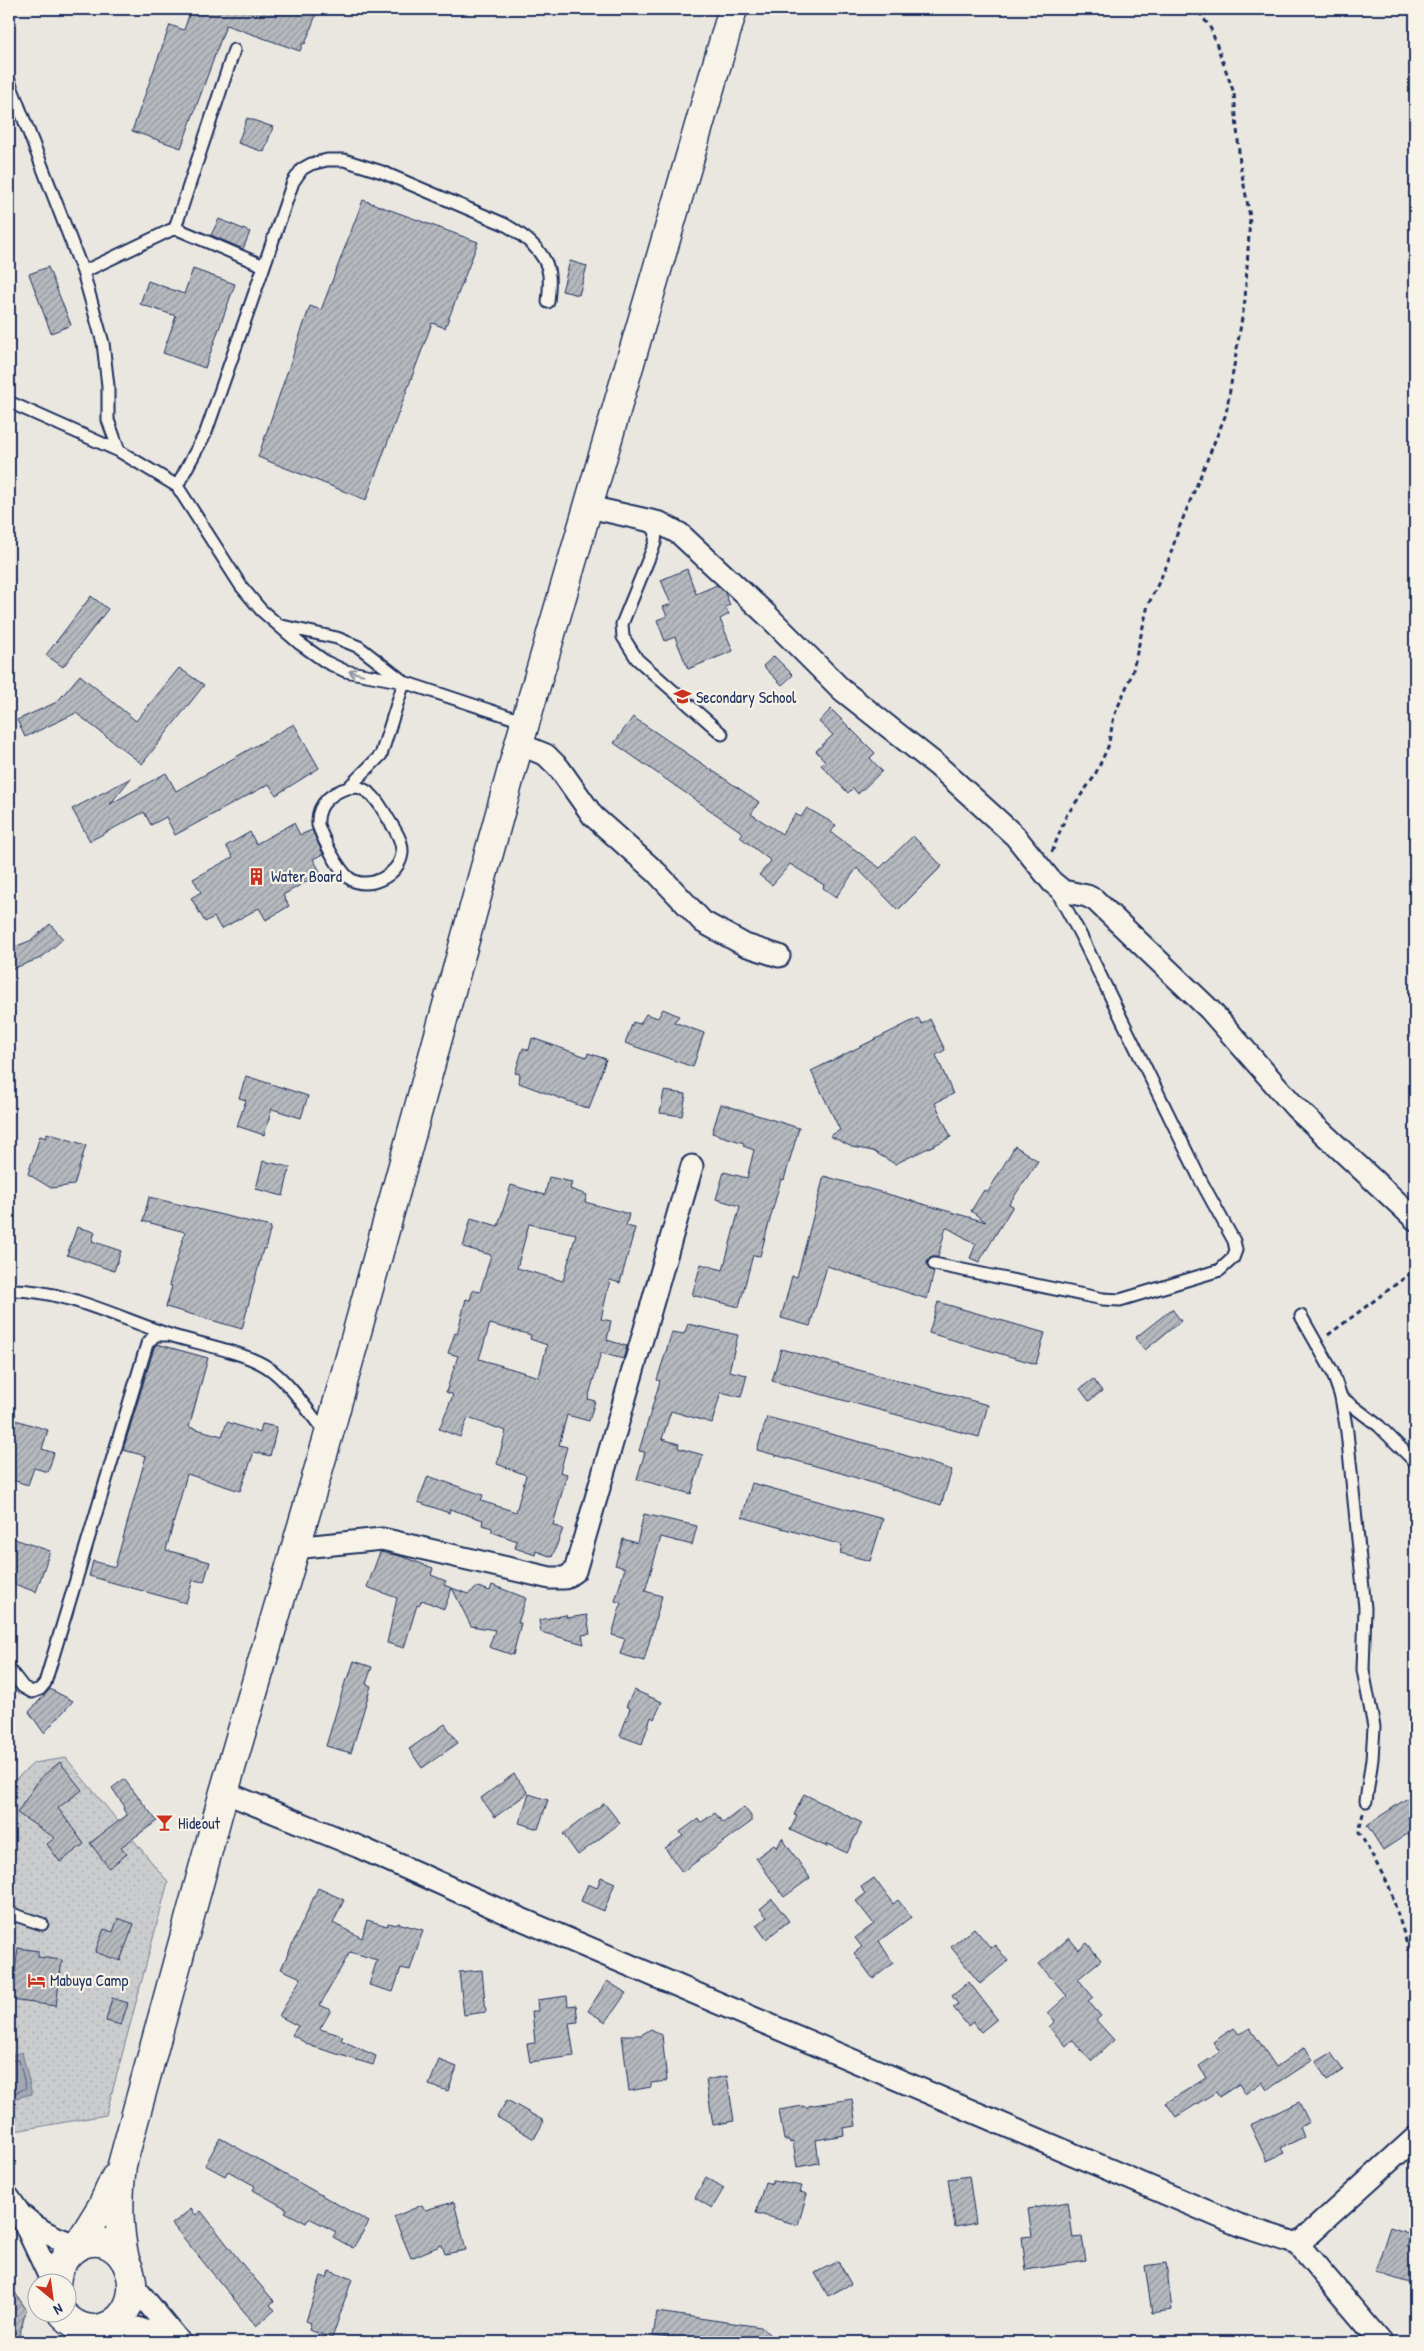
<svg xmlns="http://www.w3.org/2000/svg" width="1424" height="2351" viewBox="0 0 1424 2351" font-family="'Patrick Hand',sans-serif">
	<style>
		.park { fill: url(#park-dots); stroke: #737e96 }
		.water { fill: #a3a8b4; stroke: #6d7892 }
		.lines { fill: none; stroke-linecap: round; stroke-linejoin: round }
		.shore { stroke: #515f80; stroke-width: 1 }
		.building { fill: url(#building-hatch); stroke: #1b2f5e; fill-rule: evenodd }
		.lane-casing { stroke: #1b2f5e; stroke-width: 15 }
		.street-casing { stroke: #1b2f5e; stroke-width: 25 }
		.secondary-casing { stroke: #1b2f5e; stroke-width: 31 }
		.path { stroke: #1b2f5e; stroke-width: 3; stroke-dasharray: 5 4; stroke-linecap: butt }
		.lane { stroke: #f7f3e8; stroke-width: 11 }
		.street { stroke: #f7f3e8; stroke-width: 21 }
		.secondary { stroke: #f7f3e8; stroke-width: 28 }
		.oneway { stroke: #8991a3 }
		.labels { text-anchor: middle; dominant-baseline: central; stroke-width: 4.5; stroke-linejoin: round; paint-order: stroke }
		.poi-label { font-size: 16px; fill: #1b2f5e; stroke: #f7f3e8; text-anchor: start }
	</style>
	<defs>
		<pattern id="park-dots" width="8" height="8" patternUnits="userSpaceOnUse" patternTransform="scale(1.25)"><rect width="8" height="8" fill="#cbcccd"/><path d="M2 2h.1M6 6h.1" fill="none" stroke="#aeb0b2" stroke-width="1.8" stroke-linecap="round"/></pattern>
		<pattern id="building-hatch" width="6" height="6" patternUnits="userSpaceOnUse" patternTransform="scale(1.25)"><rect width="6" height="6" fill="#b6babf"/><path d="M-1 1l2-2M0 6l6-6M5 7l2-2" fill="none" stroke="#93989e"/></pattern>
	</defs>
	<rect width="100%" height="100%" fill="#eae7e0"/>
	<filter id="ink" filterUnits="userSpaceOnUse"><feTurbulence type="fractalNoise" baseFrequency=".02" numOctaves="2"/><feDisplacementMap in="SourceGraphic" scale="10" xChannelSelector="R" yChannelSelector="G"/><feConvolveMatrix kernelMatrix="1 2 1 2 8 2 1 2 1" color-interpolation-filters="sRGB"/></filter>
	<g filter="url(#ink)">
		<path class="park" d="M 66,1758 L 168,1882 L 106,2115 L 9,2132 L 9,1785 L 34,1763 Z"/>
		<path class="water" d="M 22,2052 L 32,2094 L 12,2099 L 9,2088 L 9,2056 Z"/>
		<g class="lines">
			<path class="shore" d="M 9,2060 L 19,2060 L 26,2088 L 15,2093 L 9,2091"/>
		</g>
		<path class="building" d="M 187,9 L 318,9 L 305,44 L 303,43 L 300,51 L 226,25 L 181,148 L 132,131 L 170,25 L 184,30 L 190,12 L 186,11 Z
			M 247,118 L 273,127 L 264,152 L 238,143 Z
			M 363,200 L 478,242 L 445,328 L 432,323 L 366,500 L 258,457 L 310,306 L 321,310 Z
			M 219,219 L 250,232 L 243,249 L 211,235 Z
			M 570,261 L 587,266 L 579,295 L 562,291 Z
			M 48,267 L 71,325 L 51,333 L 29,274 Z
			M 193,269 L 235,284 L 205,368 L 163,353 L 176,316 L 140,304 L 148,281 L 184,294 Z
			M 687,569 L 696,594 L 717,585 L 725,593 L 730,605 L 725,607 L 729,614 L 720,619 L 733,651 L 688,669 L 675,637 L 665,641 L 657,620 L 667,616 L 663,607 L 671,604 L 661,580 Z
			M 91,596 L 108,609 L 63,667 L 46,655 Z
			M 774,656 L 793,675 L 782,685 L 763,666 Z
			M 179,668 L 204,685 L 142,764 L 76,713 L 25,737 L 17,720 L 57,702 L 80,675 L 136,721 Z
			M 831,709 L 875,753 L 870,758 L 882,771 L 858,794 L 853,788 L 848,793 L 821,765 L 825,761 L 816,751 L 833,735 L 819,722 Z
			M 633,717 L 759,802 L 751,814 L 782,834 L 795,814 L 801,817 L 807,808 L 836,825 L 831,832 L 880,868 L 913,836 L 942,866 L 898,910 L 857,868 L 836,897 L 823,888 L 824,885 L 790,864 L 772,885 L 759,875 L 771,861 L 740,837 L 743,833 L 614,743 Z
			M 294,724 L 319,768 L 276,795 L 269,784 L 175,835 L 166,817 L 151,825 L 144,812 L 90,841 L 72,809 L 131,778 L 110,804 L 166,773 L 176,791 Z
			M 294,823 L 300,835 L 312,830 L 323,854 L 313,859 L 321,873 L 283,895 L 289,906 L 266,920 L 259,908 L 221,929 L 214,917 L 205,922 L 191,898 L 201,892 L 193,879 L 233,857 L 226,846 L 250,832 L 256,844 Z
			M 50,924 L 63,939 L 41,958 L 9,970 L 9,949 L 32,940 Z
			M 663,1009 L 679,1016 L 674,1022 L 704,1033 L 693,1067 L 625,1043 L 633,1022 L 640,1024 L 646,1014 L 658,1018 Z
			M 918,1018 L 922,1024 L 930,1019 L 945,1050 L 936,1055 L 953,1094 L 935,1103 L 951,1137 L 895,1164 L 873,1151 L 852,1147 L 830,1136 L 840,1130 L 811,1071 Z
			M 532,1038 L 587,1057 L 588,1053 L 606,1059 L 589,1109 L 519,1083 L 520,1074 L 515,1073 L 523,1048 L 529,1050 Z
			M 246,1076 L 308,1096 L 301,1118 L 272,1109 L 264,1135 L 237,1126 L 246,1100 L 239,1098 Z
			M 664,1091 L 686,1094 L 682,1116 L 660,1113 Z
			M 721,1104 L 799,1128 L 784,1180 L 781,1179 L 760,1256 L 753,1255 L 739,1307 L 692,1295 L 701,1264 L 723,1270 L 740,1206 L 716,1199 L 724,1172 L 747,1178 L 754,1150 L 743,1146 L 744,1143 L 712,1133 Z
			M 47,1133 L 86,1145 L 74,1185 L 51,1188 L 28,1174 L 40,1136 L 46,1138 Z
			M 1015,1146 L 1038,1161 L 1009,1204 L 1013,1206 L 979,1262 L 970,1258 L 976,1244 L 946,1227 L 938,1257 L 931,1257 L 927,1262 L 929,1269 L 934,1272 L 927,1299 L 827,1266 L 810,1326 L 781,1318 L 792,1276 L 797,1277 L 824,1176 L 986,1222 L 971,1211 L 984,1190 L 988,1192 Z
			M 263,1161 L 290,1167 L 283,1196 L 256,1189 Z
			M 549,1177 L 572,1182 L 570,1189 L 587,1195 L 585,1202 L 629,1214 L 626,1226 L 635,1228 L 620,1283 L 610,1280 L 601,1319 L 611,1321 L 607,1340 L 627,1346 L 623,1359 L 601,1353 L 588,1399 L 595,1401 L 589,1421 L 567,1415 L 559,1445 L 567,1447 L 560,1472 L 567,1474 L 553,1525 L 563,1529 L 552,1557 L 536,1551 L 535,1555 L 515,1548 L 517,1541 L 492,1532 L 492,1528 L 482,1525 L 483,1520 L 450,1509 L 449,1513 L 418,1502 L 428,1476 L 483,1495 L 481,1501 L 516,1512 L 526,1475 L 497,1464 L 506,1431 L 468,1418 L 460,1437 L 439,1429 L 453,1395 L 446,1392 L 458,1356 L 448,1353 L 455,1333 L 457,1334 L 466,1299 L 470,1300 L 473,1290 L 480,1292 L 491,1255 L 463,1247 L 471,1218 L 498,1226 L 511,1185 L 545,1195 ZM 529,1224 L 576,1234 L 563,1281 L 517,1268 ZM 490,1324 L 531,1335 L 530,1339 L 547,1345 L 539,1377 L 479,1359 Z
			M 149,1197 L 271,1227 L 265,1249 L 263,1249 L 242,1329 L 166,1307 L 172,1286 L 169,1285 L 185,1232 L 143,1221 Z
			M 77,1227 L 95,1232 L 92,1241 L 121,1251 L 114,1271 L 67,1255 Z
			M 938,1302 L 1045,1333 L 1036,1364 L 929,1333 Z
			M 1172,1309 L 1181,1321 L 1145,1350 L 1135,1338 Z
			M 688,1324 L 738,1335 L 729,1371 L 747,1375 L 741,1397 L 721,1392 L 712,1423 L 671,1411 L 662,1439 L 679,1444 L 678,1448 L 703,1455 L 691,1494 L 637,1479 L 645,1452 L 639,1451 L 660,1381 L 657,1380 L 672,1332 L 684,1334 Z
			M 157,1344 L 208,1358 L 189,1427 L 222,1436 L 227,1422 L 260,1433 L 262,1424 L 277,1427 L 270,1456 L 254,1452 L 240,1491 L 187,1474 L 166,1550 L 210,1562 L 204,1582 L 193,1580 L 186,1603 L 89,1576 L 93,1561 L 115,1567 L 146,1456 L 123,1450 L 154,1348 Z
			M 781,1349 L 988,1405 L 979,1437 L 772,1381 Z
			M 1093,1379 L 1102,1391 L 1089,1401 L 1080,1389 Z
			M 767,1417 L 872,1445 L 952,1470 L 941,1505 L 841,1473 L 757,1450 Z
			M 9,1418 L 48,1430 L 42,1449 L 54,1453 L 48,1472 L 34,1468 L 28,1485 L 9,1479 Z
			M 752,1483 L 883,1519 L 870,1561 L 840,1553 L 842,1545 L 742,1517 Z
			M 644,1514 L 697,1526 L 692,1545 L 661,1537 L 645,1591 L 662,1596 L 644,1661 L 620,1654 L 625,1639 L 612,1635 L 621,1603 L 615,1601 L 625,1568 L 615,1565 L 623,1539 L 637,1543 Z
			M 9,1537 L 50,1551 L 36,1592 L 9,1582 Z
			M 380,1552 L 400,1556 L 433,1568 L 431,1575 L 446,1581 L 444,1585 L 468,1594 L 478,1587 L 490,1591 L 492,1585 L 526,1598 L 518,1623 L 521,1623 L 513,1655 L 489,1647 L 495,1630 L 471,1626 L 452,1588 L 444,1609 L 422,1600 L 419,1606 L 417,1605 L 404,1648 L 387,1643 L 397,1598 L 367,1587 Z
			M 566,1615 L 567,1618 L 587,1615 L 590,1634 L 582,1635 L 584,1644 L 541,1632 L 539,1620 Z
			M 354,1661 L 372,1667 L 366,1684 L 371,1686 L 351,1753 L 326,1746 L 346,1679 L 348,1679 Z
			M 50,1689 L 73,1701 L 44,1733 L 29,1712 Z
			M 634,1690 L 662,1702 L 654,1719 L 651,1717 L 642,1744 L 620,1736 L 630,1708 L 626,1706 Z
			M 445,1724 L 458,1743 L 422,1768 L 409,1749 Z
			M 60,1762 L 82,1790 L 58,1808 L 84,1844 L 60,1862 L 47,1844 L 55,1838 L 17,1813 L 40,1778 Z
			M 514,1774 L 528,1793 L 495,1817 L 481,1798 Z
			M 124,1779 L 157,1821 L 121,1847 L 127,1854 L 109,1868 L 90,1843 L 127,1815 L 123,1809 L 125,1807 L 112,1788 Z
			M 1415,1793 L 1415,1829 L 1383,1850 L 1367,1825 Z
			M 529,1794 L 548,1800 L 538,1829 L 519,1823 Z
			M 804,1794 L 862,1823 L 847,1853 L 828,1844 L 827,1847 L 790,1830 L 797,1816 L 794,1815 Z
			M 604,1803 L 620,1823 L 578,1855 L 563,1834 Z
			M 744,1807 L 751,1816 L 751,1822 L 682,1872 L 665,1848 L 683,1836 L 680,1832 L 698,1819 L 700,1823 L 715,1813 L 723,1823 Z
			M 782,1838 L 810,1878 L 784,1897 L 756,1858 L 774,1845 L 777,1848 Z
			M 601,1877 L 615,1883 L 604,1911 L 581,1901 L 588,1884 L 597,1888 Z
			M 874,1878 L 893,1904 L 898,1900 L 911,1917 L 879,1941 L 893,1963 L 873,1979 L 854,1953 L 862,1947 L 855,1938 L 874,1924 L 856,1901 L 865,1894 L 861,1887 Z
			M 318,1888 L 344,1900 L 333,1923 L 362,1938 L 367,1920 L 387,1926 L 388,1923 L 397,1925 L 398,1923 L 423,1930 L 410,1970 L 401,1968 L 393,1992 L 369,1985 L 377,1960 L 350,1952 L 320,2005 L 331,2010 L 320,2029 L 343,2036 L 341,2040 L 376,2056 L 373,2065 L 311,2046 L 292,2035 L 298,2026 L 279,2016 L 301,1978 L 281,1969 Z
			M 772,1899 L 789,1921 L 766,1939 L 756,1925 L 767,1917 L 760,1909 Z
			M 118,1918 L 134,1924 L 120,1961 L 95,1952 L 104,1929 L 113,1932 Z
			M 974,1928 L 991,1948 L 995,1945 L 1008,1961 L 980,1984 L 951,1947 Z
			M 1069,1938 L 1079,1950 L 1087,1943 L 1101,1960 L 1078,1979 L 1093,1997 L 1088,2001 L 1101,2016 L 1096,2020 L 1114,2040 L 1091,2061 L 1072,2040 L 1066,2046 L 1049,2027 L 1055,2021 L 1048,2013 L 1067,1996 L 1039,1964 Z
			M 18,1948 L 38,1951 L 38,1957 L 62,1960 L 56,2006 L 11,2000 Z
			M 482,1970 L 486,2012 L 464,2015 L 459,1972 Z
			M 607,1981 L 626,1993 L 606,2022 L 588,2011 Z
			M 969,1982 L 997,2019 L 981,2032 L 973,2022 L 968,2026 L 953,2007 L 958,2004 L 952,1996 Z
			M 567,1996 L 568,2006 L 576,2005 L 578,2022 L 569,2023 L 574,2056 L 530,2062 L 527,2044 L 535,2043 L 532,2011 L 538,2011 L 537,2000 Z
			M 112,1998 L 128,2003 L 121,2025 L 106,2021 Z
			M 1234,2028 L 1239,2034 L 1250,2028 L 1276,2067 L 1305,2047 L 1313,2060 L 1267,2090 L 1262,2082 L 1245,2094 L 1239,2084 L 1219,2097 L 1216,2092 L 1176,2117 L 1166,2103 L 1206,2078 L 1199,2066 L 1220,2052 L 1213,2042 Z
			M 651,2029 L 662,2035 L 667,2081 L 651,2083 L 651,2087 L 629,2091 L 622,2035 L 641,2035 Z
			M 1331,2053 L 1343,2070 L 1327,2080 L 1316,2062 Z
			M 439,2060 L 457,2067 L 448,2091 L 429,2085 Z
			M 727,2076 L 734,2121 L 713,2125 L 706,2080 Z
			M 852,2099 L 856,2126 L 843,2128 L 844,2135 L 816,2140 L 819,2163 L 797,2167 L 793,2142 L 790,2143 L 789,2140 L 784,2140 L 779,2110 L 803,2106 L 807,2108 L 808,2106 Z
			M 507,2100 L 544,2121 L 534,2139 L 497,2117 Z
			M 1299,2102 L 1309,2122 L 1300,2127 L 1304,2137 L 1281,2148 L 1284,2153 L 1267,2161 L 1250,2125 Z
			M 220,2138 L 369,2222 L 353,2248 L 333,2237 L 336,2232 L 309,2218 L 306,2223 L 285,2212 L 287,2209 L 253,2190 L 255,2186 L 228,2171 L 225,2176 L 205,2165 Z
			M 969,2176 L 976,2223 L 955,2227 L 948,2179 Z
			M 706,2177 L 724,2188 L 712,2208 L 695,2198 Z
			M 773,2181 L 802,2186 L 800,2192 L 807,2194 L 798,2225 L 756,2213 L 765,2182 L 772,2184 Z
			M 454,2202 L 466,2250 L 445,2254 L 442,2245 L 411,2258 L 394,2217 L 422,2205 L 425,2210 Z
			M 1068,2202 L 1073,2238 L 1082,2237 L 1086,2261 L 1026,2270 L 1022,2237 L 1032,2236 L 1028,2209 Z
			M 191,2209 L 196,2215 L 201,2211 L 243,2265 L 274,2301 L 270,2305 L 275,2310 L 256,2326 L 172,2224 Z
			M 1390,2227 L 1411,2234 L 1407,2247 L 1415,2250 L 1415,2285 L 1375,2272 Z
			M 838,2261 L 851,2284 L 828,2296 L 815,2273 Z
			M 1166,2263 L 1172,2310 L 1152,2313 L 1145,2266 Z
			M 329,2271 L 352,2279 L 332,2338 L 309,2330 L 311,2323 L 306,2321 L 321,2276 L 327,2278 Z
			M 9,2284 L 26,2309 L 18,2342 L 9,2342 Z
			M 657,2312 L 761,2327 L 778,2342 L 699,2342 L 653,2336 Z"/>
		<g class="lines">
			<defs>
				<path id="lane" d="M 9,81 L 83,272 L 103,343 L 108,386 L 108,420 L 119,451
					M 175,228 L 234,50
					M 264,266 L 293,182 L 302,169 L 311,164 L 327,160 L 344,160 L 382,172 L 504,224 C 522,234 547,252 549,275 C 550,284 549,293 548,302
					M 83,272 L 175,228 L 264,266 L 206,432 L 177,486
					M 9,402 L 119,451 L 177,486 L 241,586 L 261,610 L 299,643 L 326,662 L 345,671 L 404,682 L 525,722
					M 648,522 L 656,532 L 655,543 L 622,624 L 623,637 L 637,659 L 722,734
					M 282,626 L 337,638 L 359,647 L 403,681
					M 357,787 C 372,791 378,802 386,815 C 392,826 403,839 402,853 C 400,875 367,892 349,878 C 338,869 323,839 318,825 C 316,803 335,788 357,787 Z
					M 348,788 L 381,755 L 404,682
					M 934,1264 L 1103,1299 L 1120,1300 L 1220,1270 L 1233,1258 L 1236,1250 L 1234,1241 L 1201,1181 L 1080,934 L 1055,888
					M 9,1290 C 65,1289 120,1319 173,1336 C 200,1344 244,1352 267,1367 C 289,1381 310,1414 327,1435
					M 1301,1316 L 1332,1371 L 1341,1397 L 1347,1432 L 1365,1608 L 1363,1670 L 1374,1727 L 1372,1759 L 1366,1801
					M 1341,1397 L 1379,1426 L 1415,1462
					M 9,1669 L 23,1687 L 32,1692 L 40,1689 L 45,1683 L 147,1344 L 155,1335 L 170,1335
					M 9,1913 L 42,1924"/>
				<path id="street" d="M 589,507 L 660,523 L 680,534 L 766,614 L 842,690 L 938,766 L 1015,836 L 1052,882 L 1063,891 L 1087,896 L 1095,900 L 1210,1010 L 1295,1107 L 1415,1219
					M 519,744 L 546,755 L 559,768 L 593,816 L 657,873 L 703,922 L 745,945 L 779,956
					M 294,1548 L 382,1539 L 550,1578 L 565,1578 L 575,1571 L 692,1166
					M 224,1792 L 359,1847 L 493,1907 L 1239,2225 L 1298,2244 L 1381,2342
					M 9,2198 L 20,2214 L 53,2284
					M 24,2217 C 41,2232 57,2239 78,2245
					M 1298,2244 L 1415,2138
					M 133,2285 L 180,2342
					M 110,2328 L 137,2328 L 176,2342"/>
				<path id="secondary" d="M 78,2245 L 102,2206 L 115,2178
					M 125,2260 C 118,2227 118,2199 122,2165 L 224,1792 L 328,1437 L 519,744 L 733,9
					M 56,2284 C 59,2239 112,2224 129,2269 C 145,2313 97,2351 63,2314"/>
			</defs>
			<use href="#lane" class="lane-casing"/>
			<use href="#street" class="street-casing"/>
			<use href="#secondary" class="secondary-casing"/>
			<path class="path" d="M 1052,852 L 1066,816 L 1094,777 L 1108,747 L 1114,716 L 1132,674 L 1148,605 L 1167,565 L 1179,528 L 1226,414 L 1245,300 L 1250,217 L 1240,164 L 1234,93 L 1211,29 L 1197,9
				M 1328,1335 L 1415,1270
				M 1363,1813 L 1359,1832 L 1389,1886 L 1415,1969"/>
			<use href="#lane" class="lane"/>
			<use href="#street" class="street"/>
			<use href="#secondary" class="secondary"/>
		</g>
		<defs><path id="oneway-shaft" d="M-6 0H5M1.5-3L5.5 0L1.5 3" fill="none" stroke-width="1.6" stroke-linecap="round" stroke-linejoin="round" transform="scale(1.25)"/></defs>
		<use class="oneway" href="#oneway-shaft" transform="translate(356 673) rotate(-167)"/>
	</g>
	<defs>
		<symbol id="school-bare" viewBox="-9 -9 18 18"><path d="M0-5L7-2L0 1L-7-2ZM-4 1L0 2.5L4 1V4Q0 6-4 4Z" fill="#c8321e" stroke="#f7f3e8" stroke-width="2.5" paint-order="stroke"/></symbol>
		<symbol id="building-bare" viewBox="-9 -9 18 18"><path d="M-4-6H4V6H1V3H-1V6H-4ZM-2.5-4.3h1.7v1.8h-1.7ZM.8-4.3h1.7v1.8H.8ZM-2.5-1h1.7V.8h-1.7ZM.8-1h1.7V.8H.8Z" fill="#c8321e" stroke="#f7f3e8" stroke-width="2.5" paint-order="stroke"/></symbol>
		<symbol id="bar-bare" viewBox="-9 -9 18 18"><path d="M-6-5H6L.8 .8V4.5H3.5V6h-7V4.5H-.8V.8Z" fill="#c8321e" stroke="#f7f3e8" stroke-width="2.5" paint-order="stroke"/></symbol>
		<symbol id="hotel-bare" viewBox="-9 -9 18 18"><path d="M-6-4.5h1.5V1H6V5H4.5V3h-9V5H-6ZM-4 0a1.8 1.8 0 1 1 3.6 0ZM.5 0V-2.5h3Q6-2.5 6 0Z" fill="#c8321e" stroke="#f7f3e8" stroke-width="2.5" paint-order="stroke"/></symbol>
	</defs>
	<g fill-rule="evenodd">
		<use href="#school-bare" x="670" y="684" width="25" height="25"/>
		<use href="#building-bare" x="244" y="864" width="25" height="25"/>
		<use href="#bar-bare" x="152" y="1810" width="25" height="25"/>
		<use href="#hotel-bare" x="24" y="1968" width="25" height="25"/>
	</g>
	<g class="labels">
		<g class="poi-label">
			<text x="696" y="697">Secondary School</text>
			<text x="271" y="876">Water Board</text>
			<text x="178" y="1823">Hideout</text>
			<text x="50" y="1980">Mabuya Camp</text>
		</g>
	</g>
	<rect width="1424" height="2351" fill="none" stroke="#f7f3e8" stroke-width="30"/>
	<rect x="15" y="15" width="1394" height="2321" fill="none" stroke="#1b2f5e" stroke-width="2" filter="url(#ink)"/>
	<g transform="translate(52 2298) rotate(151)"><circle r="24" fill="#f7f3e8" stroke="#9fa5b1"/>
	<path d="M0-4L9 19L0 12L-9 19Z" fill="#c8321e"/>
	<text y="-8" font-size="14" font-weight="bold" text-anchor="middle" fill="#1b2f5e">N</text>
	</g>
</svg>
